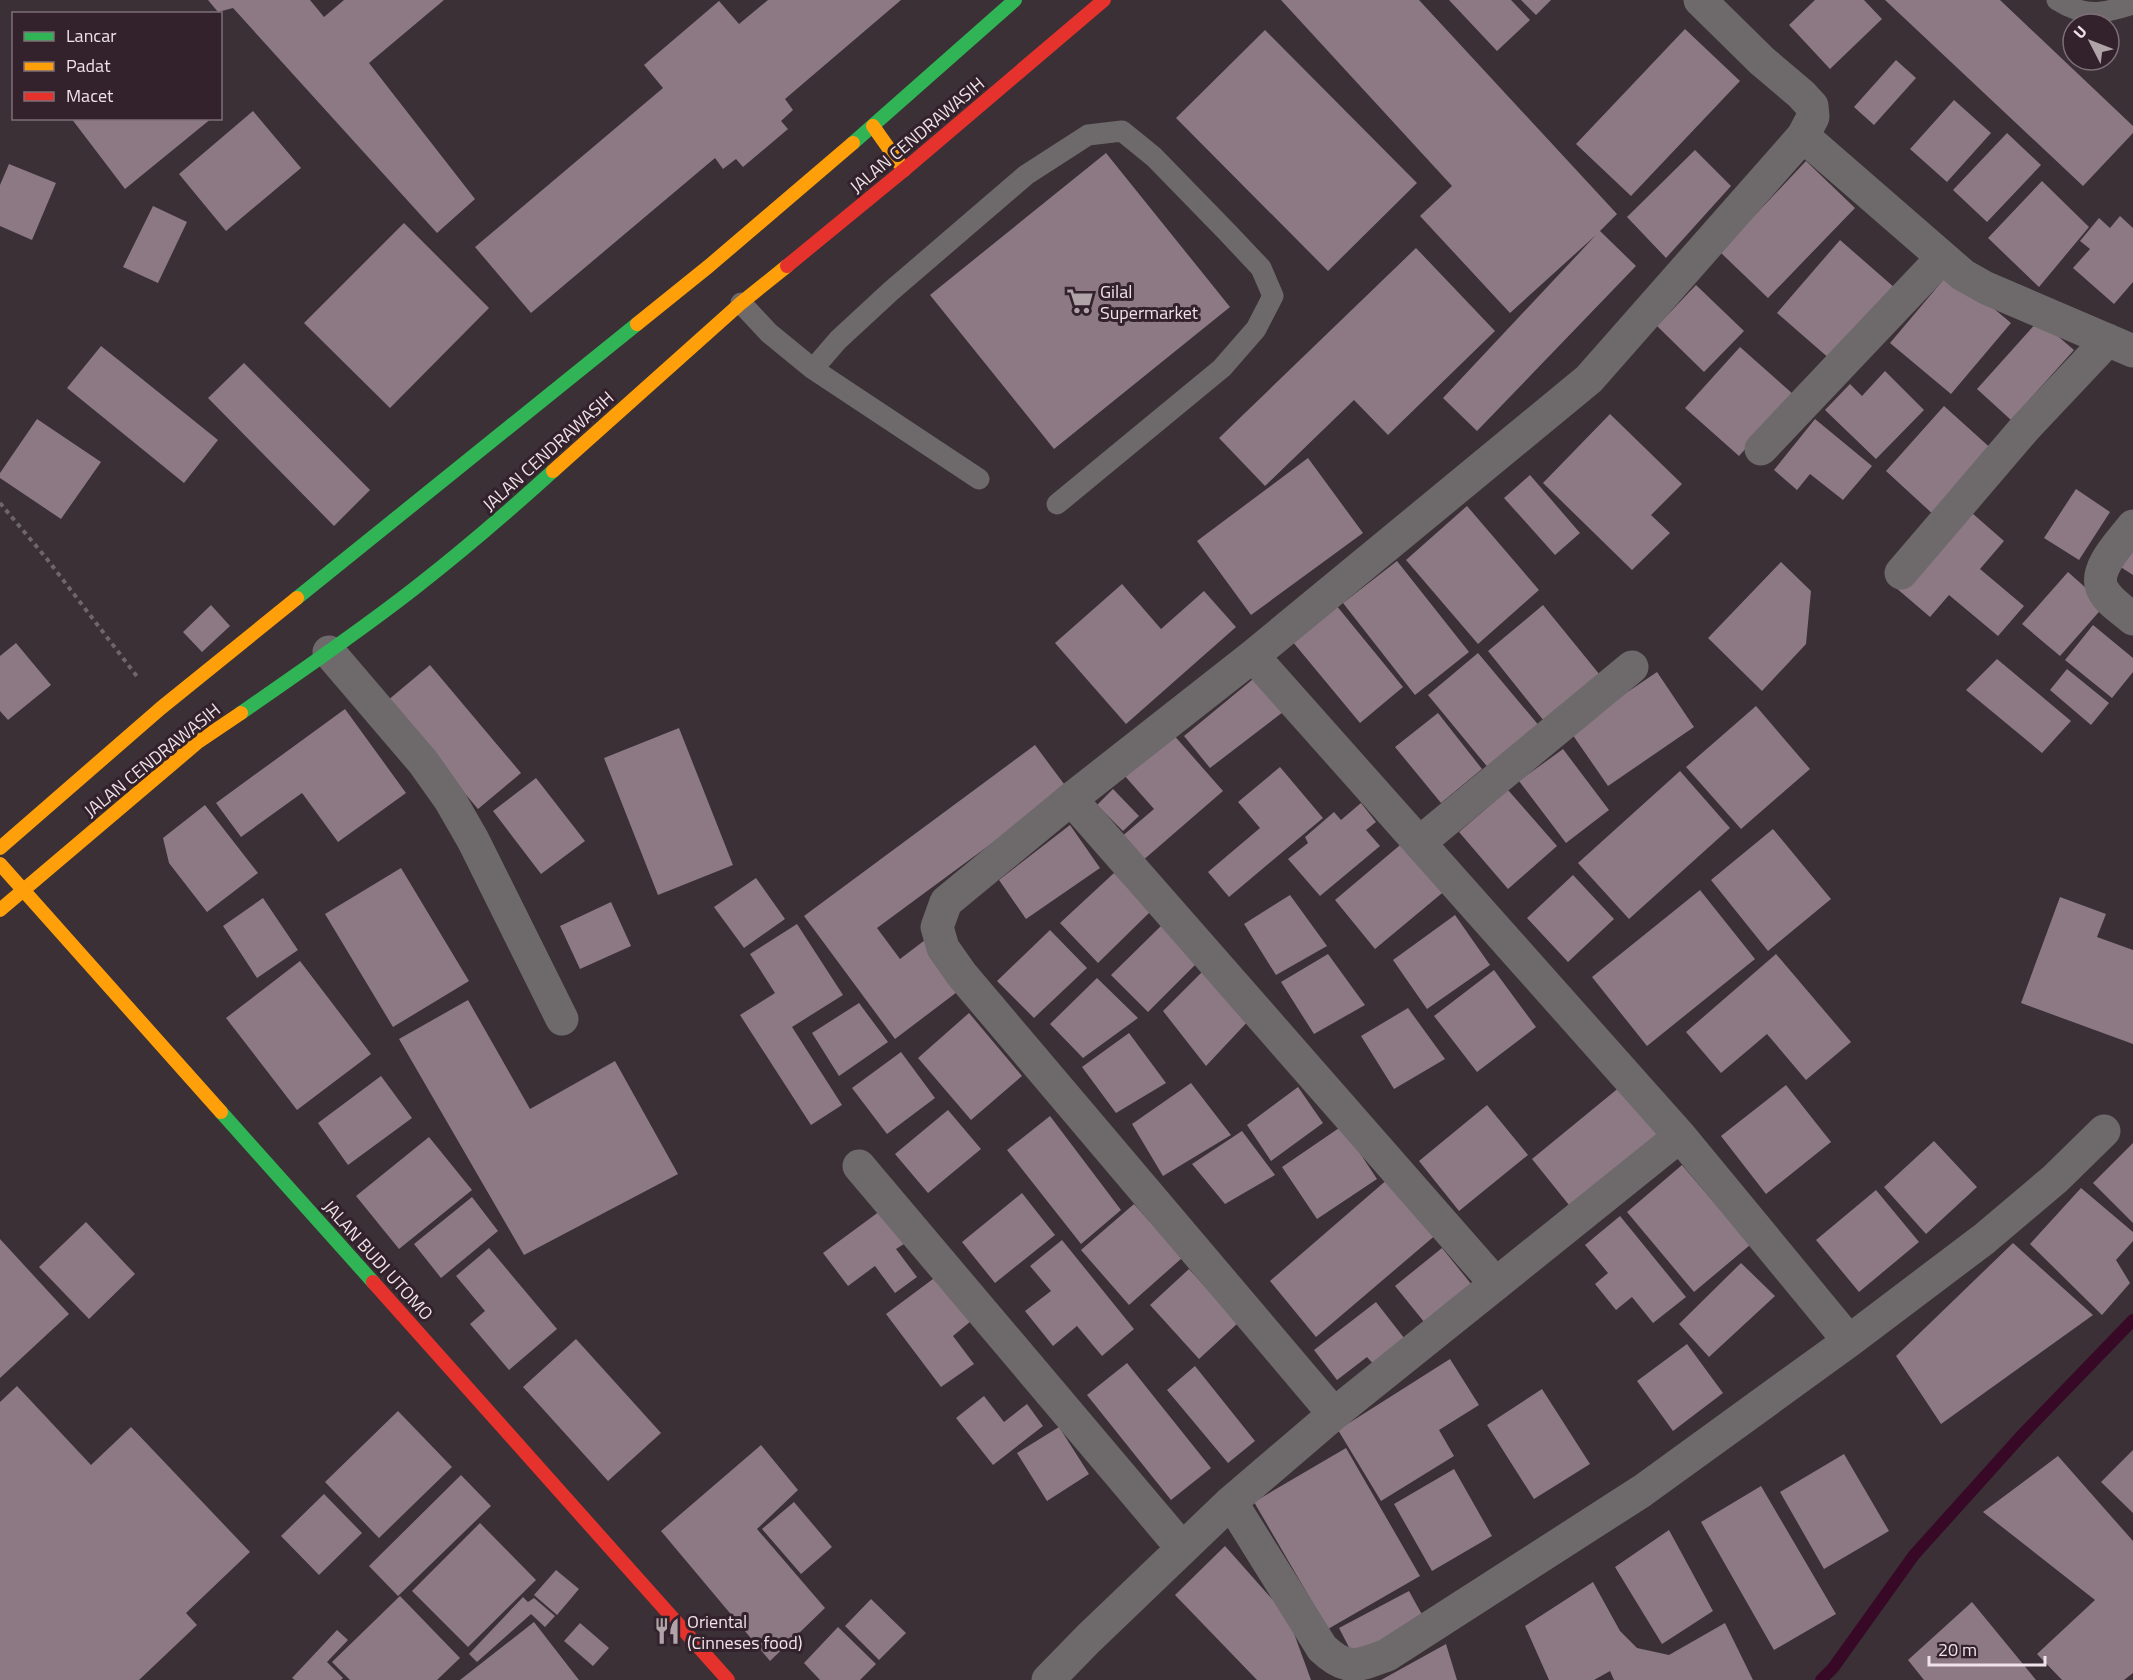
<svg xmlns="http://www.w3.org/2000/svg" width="2133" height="1680" viewBox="0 0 2133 1680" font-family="'Titillium Web',sans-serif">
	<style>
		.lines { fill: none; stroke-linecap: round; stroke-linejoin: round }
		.stream { stroke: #380827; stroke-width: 12 }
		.building { fill: #8d7984 }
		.path { stroke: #6d676b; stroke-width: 4; stroke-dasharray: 4.5 4.5; stroke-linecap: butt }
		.lane { stroke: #6e6a6b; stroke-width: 21 }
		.street { stroke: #6e6a6b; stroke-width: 33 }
		.fast { stroke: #30b455; stroke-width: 14 }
		.slow { stroke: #ff9f0a; stroke-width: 14 }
		.jam { stroke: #e5322d; stroke-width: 14 }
		.labels { text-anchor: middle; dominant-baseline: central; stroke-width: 6; stroke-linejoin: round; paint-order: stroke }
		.street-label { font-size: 18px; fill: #efe2e8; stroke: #33222b }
		.poi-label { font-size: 18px; fill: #efe2e8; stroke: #33222b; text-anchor: start }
	</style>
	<rect width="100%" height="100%" fill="#3a3035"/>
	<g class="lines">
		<path class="stream" d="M 1821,1680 L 1833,1668 L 1914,1555 L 2022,1435 L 2133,1320"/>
	</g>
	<path class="building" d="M 208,0 L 310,0 L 324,17 L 344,0 L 444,0 L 369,63 L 475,199 L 437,233 L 233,8 L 218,12 Z
		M 768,0 L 901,0 L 785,99 L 793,110 L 781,121 L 788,129 L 743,167 L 736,159 L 723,169 L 715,158 L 531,313 L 475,247 L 663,88 L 644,65 L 719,1 L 739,24 Z
		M 1281,0 L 1419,0 L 1617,214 L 1600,231 L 1636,266 L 1477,431 L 1443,398 L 1596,235 L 1510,313 L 1420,216 L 1452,186 Z
		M 1449,0 L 1511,0 L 1530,20 L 1497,51 Z
		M 1521,0 L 1551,0 L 1536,15 Z
		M 1815,0 L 1864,0 L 1882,19 L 1830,69 L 1789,25 Z
		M 1885,0 L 2000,0 L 2133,126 L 2133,133 L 2083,186 Z
		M 1685,29 L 1740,81 L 1631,196 L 1576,144 Z
		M 1265,30 L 1417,183 L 1328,271 L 1176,118 Z
		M 1896,60 L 1916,78 L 1874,125 L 1854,107 Z
		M 1954,100 L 1991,133 L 1947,182 L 1910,149 Z
		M 253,111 L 301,168 L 226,231 L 179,174 Z
		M 71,118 L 212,118 L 125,189 Z
		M 2007,133 L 2041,165 L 1987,222 L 1953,190 Z
		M 1695,150 L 1731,186 L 1666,258 L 1627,217 Z
		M 1106,153 L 1230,307 L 1054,449 L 930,295 Z
		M 1806,161 L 1855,208 L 1768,298 L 1720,252 Z
		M 9,164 L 56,183 L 32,240 L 0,226 L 0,185 Z
		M 2042,181 L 2089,227 L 2039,287 L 1988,238 Z
		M 153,206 L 187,222 L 158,283 L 123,267 Z
		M 2120,216 L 2133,228 L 2133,282 L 2114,304 L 2073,268 L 2090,249 L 2080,241 L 2099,218 L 2110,228 Z
		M 404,223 L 489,308 L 390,408 L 304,323 Z
		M 1840,240 L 1895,288 L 1831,360 L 1777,313 Z
		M 1416,248 L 1495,331 L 1388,435 L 1354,400 L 1265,486 L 1219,438 Z
		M 1950,272 L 2011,323 L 1951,394 L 1890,343 Z
		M 1696,285 L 1744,331 L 1704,372 L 1657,326 Z
		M 2039,320 L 2074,350 L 2011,420 L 1977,389 Z
		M 101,346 L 218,440 L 184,483 L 67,388 Z
		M 1740,347 L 1794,395 L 1739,456 L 1685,408 Z
		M 244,363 L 370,490 L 334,526 L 208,398 Z
		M 1885,371 L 1924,410 L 1876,459 L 1825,410 L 1850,384 L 1862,396 Z
		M 1944,406 L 1995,452 L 1936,517 L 1886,471 Z
		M 1610,414 L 1682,484 L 1651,515 L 1670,533 L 1632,570 L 1543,483 Z
		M 37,419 L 101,462 L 61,519 L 0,478 L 0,473 Z
		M 1815,419 L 1872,466 L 1843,500 L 1810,474 L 1797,490 L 1774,470 Z
		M 1308,458 L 1363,533 L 1251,615 L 1197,541 Z
		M 1530,475 L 1580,533 L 1555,555 L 1504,498 Z
		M 2076,489 L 2110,512 L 2079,560 L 2044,538 Z
		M 1467,506 L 1539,590 L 1478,644 L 1406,560 Z
		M 1964,506 L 2004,541 L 1980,569 L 2024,606 L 1998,636 L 1949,595 L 1930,617 L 1895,587 Z
		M 2133,546 L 2133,575 L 2119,566 Z
		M 1397,561 L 1469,652 L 1415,695 L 1343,603 Z
		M 1781,562 L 1811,591 L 1806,644 L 1762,691 L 1708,638 Z
		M 2068,572 L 2105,605 L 2060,656 L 2022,624 Z
		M 1122,584 L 1161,629 L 1204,591 L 1236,627 L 1126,724 L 1055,643 Z
		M 211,605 L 230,626 L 202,652 L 183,632 Z
		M 1336,605 L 1403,687 L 1360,723 L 1292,641 Z
		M 1543,605 L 1600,675 L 1544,721 L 1488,651 Z
		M 2093,625 L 2133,658 L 2133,672 L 2112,698 L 2065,660 Z
		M 16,643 L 51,685 L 8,720 L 0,711 L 0,656 Z
		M 1478,653 L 1541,728 L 1490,770 L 1428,695 Z
		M 1997,659 L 2071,721 L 2042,753 L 1966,690 Z
		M 430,665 L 521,773 L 478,809 L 387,701 Z
		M 2067,669 L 2109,703 L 2091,725 L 2050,690 Z
		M 1657,672 L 1694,727 L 1608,786 L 1570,731 Z
		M 1258,675 L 1287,709 L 1210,768 L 1184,736 Z
		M 1756,706 L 1810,769 L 1741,829 L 1686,767 Z
		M 345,709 L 406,793 L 338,842 L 302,793 L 241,837 L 216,803 Z
		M 1438,713 L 1482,769 L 1441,803 L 1395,747 Z
		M 679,728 L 733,865 L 658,895 L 604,758 Z
		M 1172,733 L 1223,791 L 1141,862 L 1120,838 L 1154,809 L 1124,775 Z
		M 1035,745 L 1067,788 L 877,928 L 900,959 L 925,940 L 961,989 L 895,1039 L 804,916 Z
		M 1563,749 L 1609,810 L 1566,843 L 1519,781 Z
		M 1280,767 L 1323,818 L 1229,897 L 1208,872 L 1260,828 L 1238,802 Z
		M 1680,771 L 1730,828 L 1629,919 L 1578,863 Z
		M 536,778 L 585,841 L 541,874 L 493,811 Z
		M 1113,789 L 1139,816 L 1123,831 L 1097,805 Z
		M 1508,790 L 1557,846 L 1508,889 L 1459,832 Z
		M 1361,803 L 1376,822 L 1366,830 L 1380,846 L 1320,896 L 1288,859 L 1308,843 L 1305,837 L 1334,812 L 1341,820 Z
		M 205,805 L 258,873 L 207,912 L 169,863 L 163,838 Z
		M 1070,825 L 1100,868 L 1026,919 L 999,880 Z
		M 1773,829 L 1831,899 L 1768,951 L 1711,880 Z
		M 1406,840 L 1447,889 L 1375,949 L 1335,900 Z
		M 401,868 L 469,981 L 393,1027 L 325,914 Z
		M 1114,873 L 1150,912 L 1098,963 L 1060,923 Z
		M 1573,875 L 1614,919 L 1568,962 L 1527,918 Z
		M 756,878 L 785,919 L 744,948 L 714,907 Z
		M 1700,890 L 1755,959 L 1647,1046 L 1592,977 Z
		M 1290,895 L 1327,946 L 1276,975 L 1244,924 Z
		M 2060,897 L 2106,914 L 2097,937 L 2133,950 L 2133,1044 L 2021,1003 Z
		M 263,898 L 298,950 L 257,978 L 223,926 Z
		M 611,902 L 631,946 L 580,969 L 560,926 Z
		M 1455,915 L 1490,965 L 1427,1009 L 1393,960 Z
		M 797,924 L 843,995 L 792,1027 L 842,1105 L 811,1125 L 740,1015 L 775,993 L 750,954 Z
		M 1162,925 L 1198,962 L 1148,1012 L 1111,975 Z
		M 1050,930 L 1087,968 L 1034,1018 L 997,981 Z
		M 1328,954 L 1365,1005 L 1314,1034 L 1281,982 Z
		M 1776,954 L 1851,1042 L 1806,1080 L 1767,1034 L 1721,1073 L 1686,1032 Z
		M 300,961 L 371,1054 L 297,1110 L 226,1018 Z
		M 1206,968 L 1252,1017 L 1206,1066 L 1163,1011 Z
		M 1494,970 L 1536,1027 L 1477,1072 L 1434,1016 Z
		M 1097,978 L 1138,1018 L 1083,1058 L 1050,1024 Z
		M 468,1000 L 530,1109 L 615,1061 L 678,1174 L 524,1255 L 399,1039 Z
		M 859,1003 L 888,1042 L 839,1076 L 812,1033 Z
		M 1408,1008 L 1445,1059 L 1394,1089 L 1361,1036 Z
		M 969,1013 L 1022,1076 L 971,1120 L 918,1058 Z
		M 1129,1033 L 1166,1083 L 1116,1113 L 1082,1067 Z
		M 901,1052 L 935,1098 L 887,1134 L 852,1088 Z
		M 381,1076 L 412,1118 L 348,1165 L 318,1123 Z
		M 1191,1083 L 1231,1135 L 1163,1176 L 1132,1124 Z
		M 1786,1085 L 1831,1142 L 1766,1194 L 1721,1136 Z
		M 1621,1086 L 1662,1137 L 1573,1210 L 1532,1159 Z
		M 1298,1087 L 1323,1123 L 1271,1161 L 1247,1125 Z
		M 1487,1105 L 1528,1155 L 1459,1211 L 1419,1161 Z
		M 948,1110 L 981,1149 L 928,1193 L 895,1154 Z
		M 1050,1116 L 1121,1210 L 1081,1244 L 1007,1150 Z
		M 1342,1126 L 1377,1179 L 1317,1219 L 1282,1167 Z
		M 1242,1131 L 1275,1175 L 1225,1204 L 1192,1164 Z
		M 429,1137 L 472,1190 L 399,1249 L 356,1196 Z
		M 1934,1141 L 1977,1187 L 1926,1234 L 1884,1187 Z
		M 2133,1143 L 2133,1223 L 2093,1183 Z
		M 1682,1165 L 1750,1245 L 1694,1292 L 1627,1212 Z
		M 1389,1178 L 1438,1233 L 1316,1337 L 1270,1281 Z
		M 2081,1188 L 2133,1232 L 2133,1241 L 2116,1260 L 2130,1283 L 2102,1315 L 2030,1244 Z
		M 1876,1190 L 1919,1242 L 1859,1292 L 1816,1240 Z
		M 1022,1193 L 1055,1235 L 995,1283 L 962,1242 Z
		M 472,1197 L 498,1231 L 441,1278 L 414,1244 Z
		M 1134,1204 L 1182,1258 L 1129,1305 L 1081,1250 Z
		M 880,1211 L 904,1244 L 896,1249 L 917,1277 L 895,1293 L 875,1266 L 848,1286 L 823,1253 Z
		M 1620,1216 L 1686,1297 L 1653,1323 L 1632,1297 L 1616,1310 L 1595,1284 L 1608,1273 L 1585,1245 Z
		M 86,1222 L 135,1274 L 89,1319 L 39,1267 Z
		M 0,1239 L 69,1314 L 0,1378 Z
		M 1062,1240 L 1134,1329 L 1102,1356 L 1077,1326 L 1053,1346 L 1025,1311 L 1051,1291 L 1030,1266 Z
		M 2013,1243 L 2093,1315 L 1941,1424 L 1896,1356 Z
		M 489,1248 L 557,1329 L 509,1370 L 470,1324 L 485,1311 L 456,1276 Z
		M 1442,1248 L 1476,1290 L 1429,1328 L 1395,1286 Z
		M 1741,1263 L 1775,1296 L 1709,1357 L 1679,1324 Z
		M 1189,1269 L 1238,1323 L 1199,1359 L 1150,1305 Z
		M 937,1276 L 971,1321 L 953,1336 L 974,1364 L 941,1387 L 886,1314 Z
		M 1376,1302 L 1408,1343 L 1376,1367 L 1367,1357 L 1337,1380 L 1314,1350 Z
		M 576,1339 L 661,1433 L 608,1481 L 523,1387 Z
		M 1687,1344 L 1723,1393 L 1673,1431 L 1637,1381 Z
		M 1450,1359 L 1479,1405 L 1439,1430 L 1454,1456 L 1381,1501 L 1338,1430 Z
		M 1127,1363 L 1211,1468 L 1171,1500 L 1087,1395 Z
		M 1195,1366 L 1255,1441 L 1228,1463 L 1167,1390 Z
		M 17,1386 L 91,1465 L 131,1427 L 250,1552 L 186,1613 L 197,1625 L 139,1680 L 0,1680 L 0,1402 Z
		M 1542,1389 L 1590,1464 L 1534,1499 L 1487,1425 Z
		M 984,1396 L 1004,1422 L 1027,1404 L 1043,1426 L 993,1465 L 956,1418 Z
		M 398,1411 L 452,1467 L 379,1538 L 325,1482 Z
		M 1059,1427 L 1089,1474 L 1047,1501 L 1017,1453 Z
		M 761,1445 L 798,1490 L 757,1529 L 825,1608 L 770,1661 L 661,1531 Z
		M 1346,1448 L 1420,1576 L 1328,1629 L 1254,1502 Z
		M 2133,1450 L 2133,1513 L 2101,1482 Z
		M 1844,1454 L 1889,1531 L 1824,1569 L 1780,1492 Z
		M 2058,1456 L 2133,1541 L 2133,1673 L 2124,1680 L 2062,1680 L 2037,1654 L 2095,1600 L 1983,1512 Z
		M 1454,1469 L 1492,1536 L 1432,1571 L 1394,1504 Z
		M 461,1475 L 491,1506 L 398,1596 L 369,1566 Z
		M 1761,1486 L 1836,1614 L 1774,1650 L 1701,1522 Z
		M 324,1494 L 362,1533 L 319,1575 L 281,1536 Z
		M 794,1502 L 832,1547 L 801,1574 L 762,1529 Z
		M 480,1523 L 536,1580 L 468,1647 L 412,1591 Z
		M 1669,1530 L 1713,1611 L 1662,1644 L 1615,1567 Z
		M 1225,1546 L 1288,1617 L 1311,1680 L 1257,1680 L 1175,1595 Z
		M 556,1570 L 579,1589 L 557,1615 L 534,1595 Z
		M 1593,1582 L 1620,1631 L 1637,1648 L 1669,1655 L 1725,1623 L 1753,1680 L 1614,1680 L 1610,1671 L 1594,1680 L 1549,1680 L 1525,1626 Z
		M 1409,1591 L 1425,1620 L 1354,1657 L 1339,1628 Z
		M 400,1596 L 460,1658 L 437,1680 L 350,1680 L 332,1662 Z
		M 523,1597 L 528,1602 L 534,1598 L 555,1616 L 545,1627 L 531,1614 L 477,1662 L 469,1654 Z
		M 871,1599 L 906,1633 L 879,1660 L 845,1626 Z
		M 1972,1602 L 2036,1680 L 1924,1680 L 1908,1660 Z
		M 534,1622 L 579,1680 L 460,1680 Z
		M 580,1623 L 609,1648 L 593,1666 L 564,1641 Z
		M 838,1627 L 876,1664 L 860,1680 L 820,1680 L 804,1663 Z
		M 337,1630 L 348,1640 L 327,1662 L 343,1678 L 341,1680 L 295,1680 L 292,1678 Z
		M 1446,1644 L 1457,1680 L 1381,1680 Z"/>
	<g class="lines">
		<path class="path" d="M 0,503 L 47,559 L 139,679"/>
		<path class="lane" d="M 2057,0 C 2085,18 2103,14 2133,4
			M 741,303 L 769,333 L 813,369 L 838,340 L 891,291 L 1026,175 L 1088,135 L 1122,131 L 1154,157 L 1228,233 L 1261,268 L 1273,296 L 1256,329 L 1222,368 L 1057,504
			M 813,369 L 979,479"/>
		<path class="street" d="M 1803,136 L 1963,275 L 1986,288 L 2133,351
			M 1761,449 L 1942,258
			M 2133,526 C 2121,542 2092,570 2103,590 C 2109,602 2123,610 2133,619
			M 1901,573 L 2025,428 L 2108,340
			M 329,652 L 423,762 L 450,800 L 473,840 L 562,1019
			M 1253,656 L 1071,799 L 946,902 L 937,927 L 943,948 L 962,975 L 1334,1414
			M 1071,799 L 1496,1284
			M 1419,843 L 1632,667
			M 1680,1136 L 1849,1341
			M 859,1166 L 1182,1548
			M 1231,1502 L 1322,1648 C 1347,1672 1358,1666 1387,1655 L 1642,1491 L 1849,1341 L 1984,1239 L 2055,1179 L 2104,1131
			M 1048,1680 L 1088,1639 L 1231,1502 L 1334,1414 L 1680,1136 L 1253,656 L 1589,379 L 1803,136 L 1813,117 L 1812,106 L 1801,94 L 1762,61 L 1700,0"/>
		<path class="fast" d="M 853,143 L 1015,0
			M 297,598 L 637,324
			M 241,713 C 301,671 362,630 420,584 C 466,548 510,510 553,471
			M 221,1112 L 373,1282"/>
		<path class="slow" d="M 873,126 L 904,170
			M 637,324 L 709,266 L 853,143
			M 553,471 L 741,303 L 787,266
			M 0,848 L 161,708 L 297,598
			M 0,864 L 221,1112
			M 0,910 L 198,742 L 241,713"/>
		<path class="jam" d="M 787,266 L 904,170 L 1104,0
			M 373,1282 L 728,1680"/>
	</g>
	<defs>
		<symbol id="supermarket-bare" viewBox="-9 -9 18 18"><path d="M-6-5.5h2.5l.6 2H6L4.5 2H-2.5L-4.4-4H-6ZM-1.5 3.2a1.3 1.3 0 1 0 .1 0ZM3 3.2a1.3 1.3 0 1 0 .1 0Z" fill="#b0a4a9" stroke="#33222b" stroke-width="2.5" paint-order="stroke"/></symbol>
		<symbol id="restaurant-bare" viewBox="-9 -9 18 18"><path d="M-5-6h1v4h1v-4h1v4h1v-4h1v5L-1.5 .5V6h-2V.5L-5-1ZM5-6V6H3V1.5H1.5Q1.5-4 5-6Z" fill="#b0a4a9" stroke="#33222b" stroke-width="2.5" paint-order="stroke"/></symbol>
	</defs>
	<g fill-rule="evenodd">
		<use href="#supermarket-bare" x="1061" y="282" width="38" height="38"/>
		<use href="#restaurant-bare" x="648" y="1612" width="38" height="38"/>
	</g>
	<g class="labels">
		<g class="street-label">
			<text transform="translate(917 135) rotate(-40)">JALAN CENDRAWASIH</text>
			<text transform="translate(548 451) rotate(-42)">JALAN CENDRAWASIH</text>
			<text transform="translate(152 760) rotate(-39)">JALAN CENDRAWASIH</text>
			<text transform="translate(378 1260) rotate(48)">JALAN BUDI UTOMO</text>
		</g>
		<g class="poi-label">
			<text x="1100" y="291">Gilal<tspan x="1100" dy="21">Supermarket</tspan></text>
			<text x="687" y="1621">Oriental<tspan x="687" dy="21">(Cinneses food)</tspan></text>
		</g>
	</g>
	<rect x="12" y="12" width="210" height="108" fill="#33222b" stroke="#7e6f77" stroke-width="1.5"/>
	<rect x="24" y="32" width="30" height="9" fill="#30b455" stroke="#7e6f77" stroke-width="1.5"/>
	<text x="66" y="42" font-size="18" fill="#efe2e8">Lancar</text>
	<rect x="24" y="62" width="30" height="9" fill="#ff9f0a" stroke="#7e6f77" stroke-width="1.5"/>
	<text x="66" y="72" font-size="18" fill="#efe2e8">Padat</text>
	<rect x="24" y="92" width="30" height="9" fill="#e5322d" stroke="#7e6f77" stroke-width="1.5"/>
	<text x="66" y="102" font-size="18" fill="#efe2e8">Macet</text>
	<g transform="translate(2091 42) rotate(312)"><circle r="28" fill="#33222b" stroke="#7e6f77" stroke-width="1.5"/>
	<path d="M0-4.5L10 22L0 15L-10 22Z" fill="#b0a4a9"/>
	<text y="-9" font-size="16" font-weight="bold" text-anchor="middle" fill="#efe2e8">U</text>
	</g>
	<path d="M1929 1656v9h116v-9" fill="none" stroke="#efe2e8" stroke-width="3"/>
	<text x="1938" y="1656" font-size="18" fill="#efe2e8" stroke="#33222b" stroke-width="4.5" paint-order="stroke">20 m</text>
</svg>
